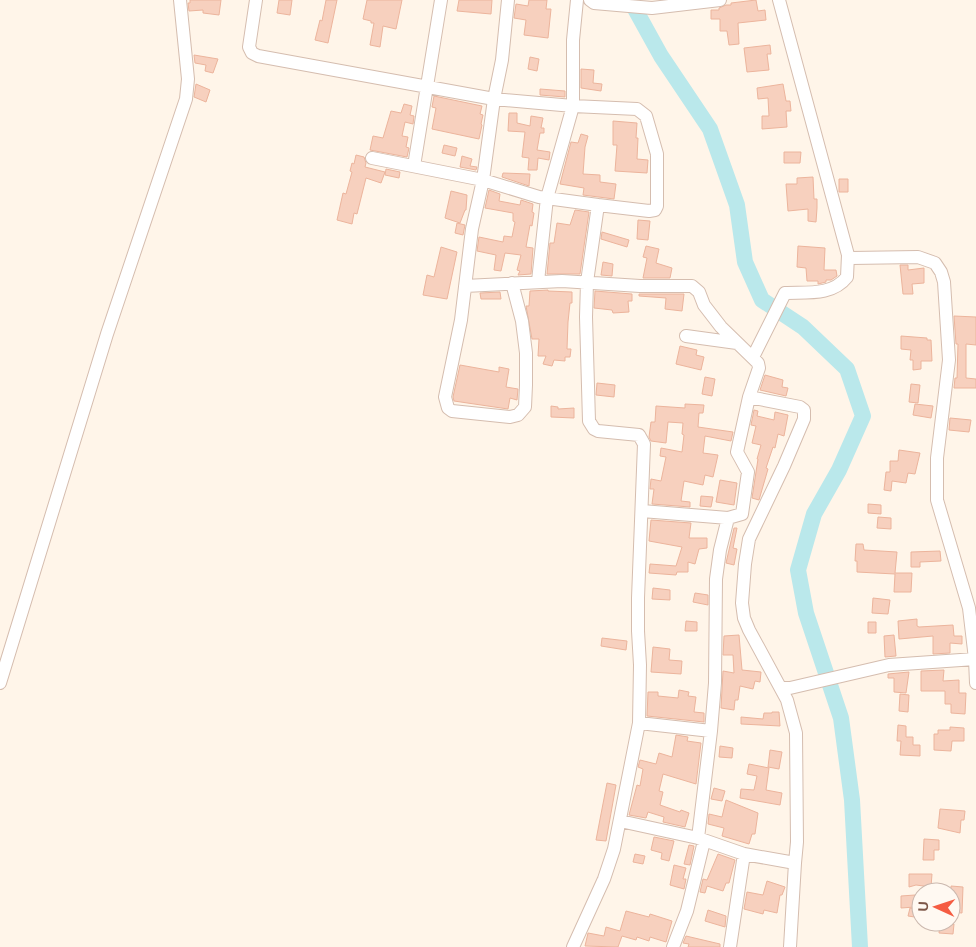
<svg xmlns="http://www.w3.org/2000/svg" width="976" height="947" viewBox="0 0 976 947" font-family="Helvetica,sans-serif">
	<style>
		.lines { fill: none; stroke-linecap: round; stroke-linejoin: round }
		.river { stroke: #bae8eb; stroke-width: 16 }
		.building { fill: #f7d0be; stroke: #ecb49c }
		.minor-casing { stroke: #d5bdaf; stroke-width: 14 }
		.minor { stroke: #fff; stroke-width: 12 }
	</style>
	<rect width="100%" height="100%" fill="#fff5e9"/>
	<g class="lines">
		<path class="river" d="M 630,0 L 661,56 L 710,129 L 737,205 L 745,262 L 762,300 L 803,327 L 847,369 L 863,416 L 839,470 L 814,514 L 798,570 L 806,613 L 841,718 L 852,800 L 860,947"/>
	</g>
	<path class="building" d="M 190,0 L 221,0 L 219,15 L 203,13 L 203,10 L 189,11 L 188,3 L 190,3 Z
		M 279,0 L 292,0 L 290,15 L 277,13 Z
		M 326,0 L 337,0 L 328,43 L 315,40 L 320,20 L 322,21 Z
		M 367,0 L 402,0 L 396,29 L 383,26 L 380,47 L 370,45 L 374,23 L 371,23 L 371,21 L 363,19 Z
		M 459,0 L 492,0 L 491,14 L 457,11 Z
		M 529,0 L 547,0 L 546,9 L 551,9 L 548,38 L 524,35 L 526,20 L 514,18 L 516,4 L 528,6 Z
		M 756,0 L 758,11 L 765,10 L 766,20 L 738,23 L 739,44 L 729,45 L 727,31 L 720,31 L 720,19 L 711,19 L 711,10 L 719,10 L 719,8 L 726,5 L 731,5 L 731,3 Z
		M 770,45 L 771,54 L 767,54 L 769,70 L 747,72 L 744,48 Z
		M 194,55 L 218,59 L 213,73 L 205,71 L 206,65 L 195,63 Z
		M 530,57 L 539,59 L 537,71 L 528,69 Z
		M 581,69 L 594,70 L 593,83 L 602,84 L 601,91 L 581,88 Z
		M 196,84 L 210,90 L 206,102 L 194,97 Z
		M 783,84 L 786,101 L 790,101 L 791,111 L 786,111 L 787,127 L 762,129 L 762,116 L 769,116 L 768,98 L 758,99 L 757,88 Z
		M 540,89 L 565,91 L 565,97 L 540,95 Z
		M 434,96 L 482,106 L 480,114 L 483,115 L 481,124 L 482,125 L 479,139 L 432,129 L 436,108 L 432,107 Z
		M 404,104 L 412,106 L 410,115 L 414,116 L 413,124 L 405,122 L 402,136 L 408,137 L 406,147 L 409,148 L 407,157 L 370,150 L 373,136 L 383,138 L 391,111 L 401,113 Z
		M 509,113 L 517,113 L 517,123 L 530,126 L 531,116 L 543,118 L 541,128 L 544,128 L 544,133 L 540,133 L 537,150 L 550,152 L 549,160 L 538,158 L 537,170 L 528,170 L 529,158 L 522,157 L 525,132 L 508,131 Z
		M 613,121 L 637,123 L 636,138 L 638,138 L 637,159 L 648,160 L 647,173 L 615,171 L 617,145 L 613,145 Z
		M 581,134 L 588,136 L 585,147 L 583,174 L 600,175 L 600,182 L 616,184 L 614,199 L 583,195 L 584,188 L 560,184 L 571,142 L 578,143 Z
		M 444,145 L 457,148 L 455,156 L 442,153 Z
		M 784,152 L 801,152 L 800,163 L 784,163 Z
		M 356,155 L 364,157 L 366,163 L 365,167 L 385,172 L 381,183 L 366,178 L 357,214 L 354,213 L 352,224 L 337,220 L 343,193 L 346,194 L 352,172 L 350,171 L 352,163 L 354,164 Z
		M 462,156 L 472,159 L 470,166 L 477,167 L 476,170 L 460,167 Z
		M 386,169 L 400,172 L 399,178 L 385,175 Z
		M 503,173 L 530,174 L 529,186 L 502,177 Z
		M 813,177 L 814,199 L 817,199 L 817,208 L 816,222 L 808,221 L 808,209 L 788,211 L 786,184 L 797,184 L 797,178 Z
		M 839,179 L 848,179 L 848,192 L 839,192 Z
		M 489,190 L 500,194 L 499,201 L 520,205 L 521,200 L 533,204 L 532,212 L 534,213 L 532,226 L 530,225 L 526,247 L 533,248 L 531,274 L 518,275 L 520,271 L 517,270 L 521,255 L 505,253 L 501,271 L 494,270 L 496,255 L 477,251 L 479,237 L 503,242 L 504,236 L 512,237 L 515,222 L 513,221 L 513,213 L 485,208 Z
		M 451,191 L 467,195 L 466,210 L 465,210 L 460,223 L 445,218 Z
		M 575,210 L 589,212 L 580,274 L 547,274 L 550,243 L 554,243 L 557,223 L 570,225 Z
		M 638,220 L 650,221 L 648,240 L 637,239 Z
		M 457,223 L 465,225 L 463,235 L 455,233 Z
		M 602,232 L 629,240 L 627,247 L 601,239 Z
		M 646,246 L 659,249 L 656,263 L 672,268 L 670,278 L 643,278 L 647,258 L 643,257 Z
		M 798,246 L 825,248 L 824,270 L 836,270 L 837,276 L 831,280 L 826,280 L 826,282 L 818,284 L 818,281 L 807,281 L 806,268 L 797,267 Z
		M 441,247 L 457,252 L 447,299 L 423,295 L 427,275 L 434,277 Z
		M 603,262 L 613,264 L 612,276 L 601,275 Z
		M 900,265 L 908,265 L 908,270 L 924,268 L 924,283 L 912,284 L 913,294 L 903,294 Z
		M 548,290 L 548,291 L 572,292 L 572,303 L 570,303 L 568,322 L 567,349 L 571,349 L 570,357 L 565,357 L 565,361 L 554,360 L 552,366 L 543,364 L 546,356 L 538,356 L 539,339 L 532,339 L 526,306 L 529,306 L 530,291 Z
		M 595,291 L 632,294 L 632,301 L 628,301 L 629,312 L 613,313 L 612,310 L 594,308 Z
		M 500,292 L 501,299 L 481,299 L 480,293 Z
		M 639,294 L 684,294 L 682,311 L 665,309 L 666,298 L 639,296 Z
		M 954,316 L 976,317 L 976,345 L 966,344 L 966,378 L 976,379 L 976,388 L 954,388 L 955,378 L 957,378 L 958,344 L 956,344 Z
		M 901,336 L 927,338 L 927,340 L 931,340 L 932,361 L 921,361 L 921,369 L 913,370 L 913,360 L 910,360 L 911,350 L 901,349 Z
		M 680,346 L 697,350 L 696,355 L 704,357 L 701,370 L 676,364 Z
		M 460,365 L 499,372 L 499,367 L 509,369 L 506,387 L 518,389 L 517,400 L 510,398 L 508,409 L 454,401 L 453,397 Z
		M 765,375 L 783,380 L 782,387 L 788,388 L 786,396 L 760,390 Z
		M 705,377 L 715,379 L 712,396 L 702,394 Z
		M 597,383 L 615,385 L 614,397 L 596,395 Z
		M 911,384 L 920,385 L 918,403 L 909,402 Z
		M 685,404 L 704,405 L 703,413 L 699,413 L 698,427 L 733,432 L 731,441 L 705,436 L 703,453 L 718,455 L 713,477 L 705,475 L 703,485 L 684,481 L 681,501 L 690,502 L 690,507 L 652,504 L 654,489 L 650,489 L 651,479 L 661,481 L 666,457 L 660,456 L 661,448 L 682,452 L 684,435 L 682,434 L 683,423 L 668,422 L 666,443 L 651,441 L 649,437 L 651,422 L 655,422 L 656,406 L 685,408 Z
		M 915,404 L 933,406 L 931,418 L 913,415 Z
		M 551,406 L 558,407 L 558,409 L 574,408 L 574,418 L 551,417 Z
		M 754,410 L 758,411 L 757,416 L 774,420 L 775,412 L 788,415 L 784,436 L 778,434 L 775,448 L 773,447 L 766,468 L 768,469 L 759,500 L 752,498 L 758,459 L 757,459 L 761,445 L 752,443 L 756,426 L 751,425 Z
		M 950,418 L 971,420 L 969,432 L 949,430 Z
		M 899,450 L 920,453 L 915,474 L 908,473 L 906,483 L 892,481 L 891,491 L 884,490 L 886,472 L 890,472 L 890,461 L 898,461 Z
		M 720,480 L 737,483 L 734,505 L 716,502 Z
		M 701,496 L 713,497 L 711,507 L 700,506 Z
		M 868,504 L 881,505 L 881,514 L 868,513 Z
		M 878,517 L 891,518 L 891,529 L 877,528 Z
		M 651,520 L 691,523 L 689,538 L 707,538 L 707,548 L 699,549 L 695,564 L 688,562 L 688,572 L 677,572 L 676,575 L 649,573 L 650,564 L 676,566 L 682,547 L 649,541 Z
		M 734,528 L 737,528 L 733,548 L 737,549 L 734,565 L 726,563 Z
		M 856,544 L 863,544 L 864,550 L 897,552 L 895,573 L 912,573 L 911,592 L 894,592 L 895,574 L 857,572 L 857,561 L 855,561 Z
		M 940,551 L 941,561 L 920,562 L 920,567 L 911,567 L 911,552 Z
		M 653,588 L 670,590 L 670,600 L 652,599 Z
		M 695,593 L 708,595 L 708,605 L 693,602 Z
		M 873,598 L 890,600 L 888,614 L 872,613 Z
		M 917,619 L 917,626 L 919,627 L 953,625 L 954,636 L 962,636 L 962,644 L 950,643 L 950,653 L 933,654 L 933,636 L 899,639 L 898,621 Z
		M 686,621 L 697,622 L 697,631 L 685,631 Z
		M 868,622 L 876,622 L 876,633 L 868,633 Z
		M 739,635 L 742,670 L 761,672 L 760,682 L 755,681 L 753,689 L 740,686 L 738,700 L 735,700 L 734,710 L 721,708 L 723,671 L 734,673 L 733,655 L 723,655 L 724,636 Z
		M 894,635 L 896,656 L 885,657 L 884,636 Z
		M 602,638 L 627,641 L 626,650 L 601,646 Z
		M 653,647 L 670,649 L 669,660 L 682,661 L 681,674 L 651,672 Z
		M 944,670 L 943,681 L 959,680 L 959,693 L 966,693 L 965,714 L 951,713 L 951,704 L 945,704 L 945,691 L 921,691 L 921,671 Z
		M 909,672 L 906,693 L 894,692 L 894,678 L 888,678 L 888,674 Z
		M 679,690 L 689,692 L 688,696 L 696,697 L 694,712 L 704,713 L 704,722 L 647,716 L 648,692 L 658,692 L 658,696 L 678,698 Z
		M 900,694 L 909,695 L 908,712 L 899,711 Z
		M 772,712 L 779,712 L 780,726 L 741,724 L 741,717 L 763,719 L 764,713 L 772,713 Z
		M 898,725 L 906,726 L 906,737 L 913,737 L 913,745 L 920,745 L 920,756 L 900,755 L 901,741 L 897,741 Z
		M 950,727 L 964,728 L 964,741 L 952,741 L 951,751 L 934,750 L 934,734 L 938,734 L 938,730 L 950,730 Z
		M 676,735 L 688,737 L 687,741 L 701,743 L 696,784 L 663,774 L 659,791 L 663,792 L 660,805 L 680,812 L 681,810 L 689,813 L 685,827 L 663,822 L 664,817 L 648,812 L 646,818 L 629,815 L 637,785 L 640,786 L 643,769 L 638,767 L 640,760 L 656,764 L 659,753 L 672,757 Z
		M 720,746 L 733,748 L 732,758 L 719,757 Z
		M 770,750 L 782,752 L 779,769 L 768,767 Z
		M 749,764 L 769,768 L 766,790 L 782,793 L 780,805 L 740,798 L 741,789 L 754,790 L 757,776 L 747,774 Z
		M 607,783 L 616,785 L 606,841 L 596,840 Z
		M 714,788 L 725,791 L 722,801 L 711,799 Z
		M 726,800 L 758,813 L 755,834 L 752,834 L 749,844 L 722,836 L 724,828 L 708,824 L 709,814 L 722,817 Z
		M 940,809 L 965,811 L 964,820 L 961,820 L 960,833 L 938,828 Z
		M 654,837 L 674,841 L 669,861 L 661,859 L 662,853 L 651,850 Z
		M 924,839 L 939,840 L 939,850 L 934,850 L 934,860 L 923,860 Z
		M 689,845 L 694,846 L 690,865 L 684,864 Z
		M 635,854 L 645,856 L 643,864 L 633,862 Z
		M 718,854 L 735,860 L 729,883 L 726,883 L 723,891 L 707,886 L 705,893 L 700,892 L 703,879 L 707,880 Z
		M 674,865 L 686,868 L 683,879 L 686,879 L 684,889 L 670,885 Z
		M 909,874 L 932,874 L 931,887 L 916,885 L 909,887 Z
		M 767,881 L 785,887 L 782,895 L 780,895 L 777,913 L 764,910 L 763,914 L 744,909 L 747,892 L 763,895 Z
		M 951,886 L 963,887 L 962,913 L 951,912 Z
		M 915,895 L 915,907 L 901,908 L 901,896 Z
		M 910,908 L 921,910 L 921,918 L 908,916 Z
		M 708,910 L 726,916 L 725,927 L 705,921 Z
		M 626,911 L 649,917 L 650,914 L 672,921 L 666,942 L 650,937 L 649,941 L 637,937 L 636,940 L 622,936 L 618,947 L 585,946 L 588,933 L 604,936 L 606,927 L 620,931 Z
		M 940,923 L 954,924 L 953,934 L 939,933 Z
		M 686,936 L 720,944 L 720,947 L 688,947 L 689,944 L 683,943 Z"/>
	<g class="lines">
		<defs>
			<path id="minor" d="M 256,0 L 249,47 L 252,53 L 258,56 L 494,99 L 573,106 L 637,109 L 646,116 L 657,154 L 657,206 L 655,210 L 649,211 L 598,205
				M 508,0 L 502,60 L 494,99 L 483,180 L 472,229 L 461,320 L 445,397 L 448,408 L 452,411 L 510,417 L 518,415 L 525,407 L 526,385 L 526,353 L 522,321 L 512,283
				M 590,0 L 594,3 L 652,8 L 720,0
				M 779,0 L 848,255 L 851,258 L 918,257 L 935,263 L 941,272 L 944,282 L 949,360 L 937,458 L 937,500 L 969,608 L 975,659 L 976,683
				M 372,158 L 483,180 L 539,197 L 598,205 L 587,282 L 586,317 L 589,421 L 594,429 L 598,431 L 639,435 L 644,444 L 638,598 L 638,631 L 640,665 L 639,723 L 614,849 L 604,879 L 573,947
				M 414,166 L 441,0
				M 538,281 L 547,198 L 573,106 L 573,40 L 577,0
				M 465,286 L 562,281 L 640,286 L 692,286 L 699,292 L 704,305 L 721,327 L 758,363 L 759,368 L 749,397 L 800,407 L 804,410 L 804,419 L 784,466 L 749,539 L 745,564 L 742,603 L 744,618 L 749,630 L 787,700 L 796,733 L 797,842 L 795,863 L 744,854 L 698,838 L 620,821
				M 686,336 L 737,343
				M 753,357 L 785,293 C 807,292 832,296 847,277 L 848,255
				M 642,511 L 728,518 L 742,514 L 748,472 L 737,452 L 749,397
				M 0,683 L 107,334 L 186,99 L 188,79 L 180,0
				M 781,688 L 790,688 L 889,665 L 975,659
				M 639,723 L 711,731
				M 698,838 L 711,731 L 715,683 L 716,579 L 720,550 L 728,518
				M 673,947 L 687,911 L 704,841
				M 730,947 L 744,854
				M 790,947 L 795,863"/>
		</defs>
		<use href="#minor" class="minor-casing"/>
		<use href="#minor" class="minor"/>
	</g>
	<g transform="translate(936 907) rotate(273)"><circle r="24" fill="#fff9f2" stroke="#cbb8ae"/>
	<path d="M0-4L9 19L0 12L-9 19Z" fill="#f55c42"/>
	<text y="-8" font-size="14" font-weight="bold" text-anchor="middle" fill="#7d5748">U</text>
	</g>
</svg>
